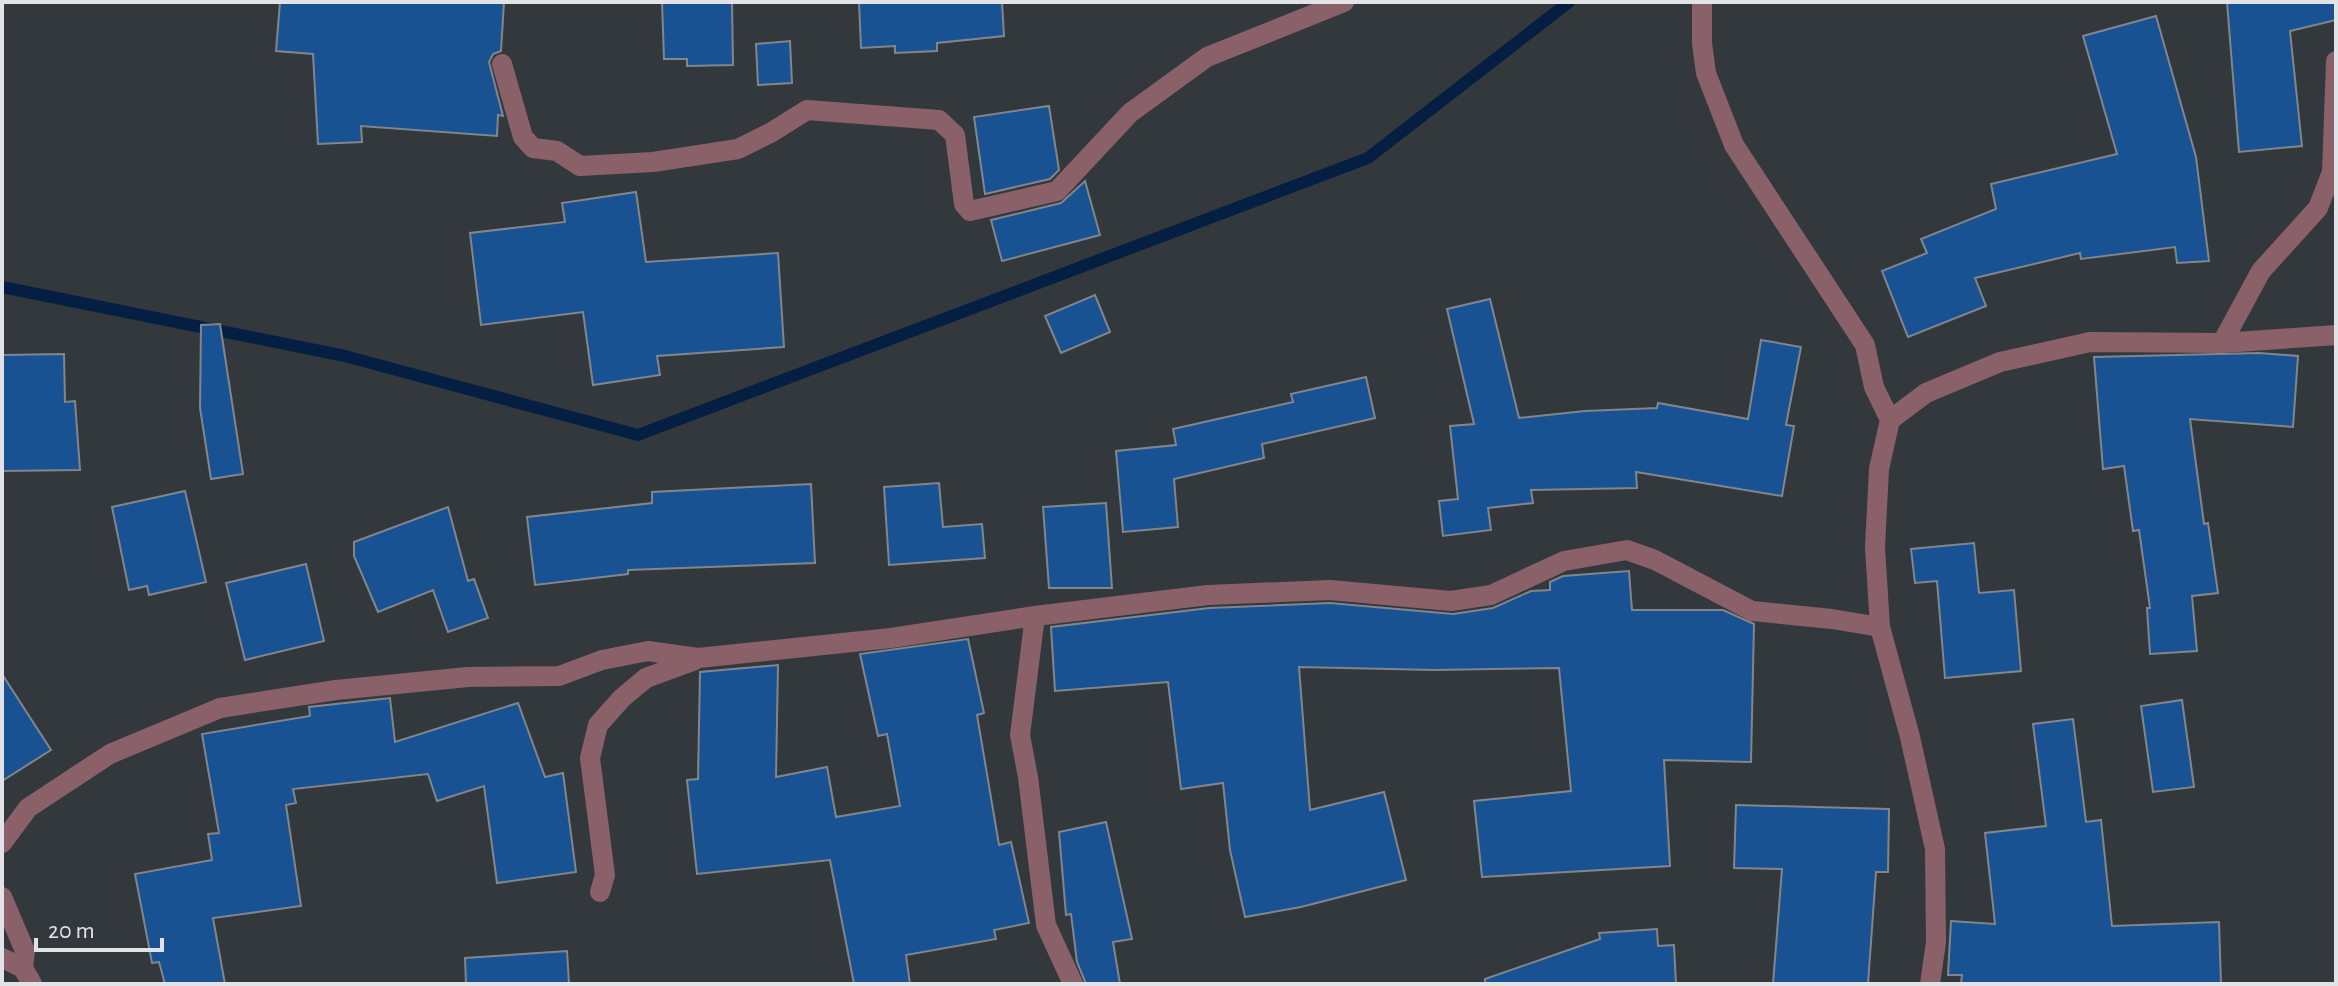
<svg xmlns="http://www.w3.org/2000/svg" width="2338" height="986" viewBox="0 0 2338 986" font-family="'Alegreya Sans',sans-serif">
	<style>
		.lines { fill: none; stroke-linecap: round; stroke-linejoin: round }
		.stream { stroke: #041f42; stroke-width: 12 }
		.building { fill: #185293; stroke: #81868c; stroke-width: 2 }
		.minor { stroke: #8b6169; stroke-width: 20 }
	</style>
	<rect width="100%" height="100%" fill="#33383d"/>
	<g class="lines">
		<path class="stream" d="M 2,287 L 345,356 L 638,435 L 1368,158 L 1569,2"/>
	</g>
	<path class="building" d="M 280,2 L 504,2 L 501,51 L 493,54 L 489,62 L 503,116 L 498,115 L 497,136 L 361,126 L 362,142 L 318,144 L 313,54 L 276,51 Z
		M 662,2 L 732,2 L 733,65 L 687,66 L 687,59 L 664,59 Z
		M 859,2 L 1002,2 L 1004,36 L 937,43 L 937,51 L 895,53 L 895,46 L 861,48 Z
		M 2227,2 L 2336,2 L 2336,20 L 2290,31 L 2302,146 L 2239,152 Z
		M 2156,16 L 2196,157 L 2209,261 L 2177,263 L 2175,247 L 2081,259 L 2080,253 L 1975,278 L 1986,306 L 1908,337 L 1882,271 L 1927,253 L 1921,239 L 1996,209 L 1991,184 L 2117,154 L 2083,36 Z
		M 790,41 L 792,83 L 758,85 L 756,44 Z
		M 1049,106 L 1059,170 L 1050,179 L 985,194 L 974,117 Z
		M 1085,181 L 1100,235 L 1002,261 L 991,220 L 1061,203 Z
		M 636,192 L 646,262 L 778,253 L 784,347 L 657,356 L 660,375 L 593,385 L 583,312 L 481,325 L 470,233 L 565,222 L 562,203 Z
		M 1095,295 L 1110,332 L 1061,353 L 1045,316 Z
		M 1490,299 L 1519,418 L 1585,411 L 1657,408 L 1658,403 L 1748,419 L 1761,340 L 1801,347 L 1786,425 L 1794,426 L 1782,496 L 1636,472 L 1637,488 L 1531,490 L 1533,503 L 1488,508 L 1491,530 L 1443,536 L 1439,501 L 1458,499 L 1450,426 L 1474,424 L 1447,309 Z
		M 220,324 L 243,474 L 211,479 L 200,408 L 201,325 Z
		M 2259,353 L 2298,356 L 2293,427 L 2190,419 L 2204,524 L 2208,523 L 2218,593 L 2192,596 L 2197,651 L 2150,654 L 2147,608 L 2150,608 L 2139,530 L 2133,531 L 2124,466 L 2103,469 L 2094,357 Z
		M 64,354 L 65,402 L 75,401 L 80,470 L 2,471 L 2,355 Z
		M 1366,377 L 1375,418 L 1262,444 L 1264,458 L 1174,479 L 1178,527 L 1123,532 L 1116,451 L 1176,445 L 1173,429 L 1293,402 L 1291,394 Z
		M 939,483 L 943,527 L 982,524 L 985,558 L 889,565 L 884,487 Z
		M 811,484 L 815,563 L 628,570 L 628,574 L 535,585 L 527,517 L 652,503 L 652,492 Z
		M 185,491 L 206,582 L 149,595 L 147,586 L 129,590 L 112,507 Z
		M 1106,503 L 1112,588 L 1049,588 L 1043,507 Z
		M 448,507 L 468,581 L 474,579 L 488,618 L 448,632 L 433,590 L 378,612 L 354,556 L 354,542 Z
		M 1974,543 L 1979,593 L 2014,590 L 2021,671 L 1945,678 L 1937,581 L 1915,583 L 1911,549 Z
		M 306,564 L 324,641 L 245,660 L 226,583 Z
		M 1629,571 L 1632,610 L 1723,610 L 1754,624 L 1751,762 L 1664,760 L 1670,866 L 1482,877 L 1474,801 L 1571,791 L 1559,668 L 1434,670 L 1299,667 L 1310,810 L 1384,792 L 1406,880 L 1301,907 L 1245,917 L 1230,850 L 1223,783 L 1181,789 L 1168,682 L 1055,691 L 1051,627 L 1209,608 L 1330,603 L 1453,614 L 1493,608 L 1531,591 L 1550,590 L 1550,582 L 1563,576 Z
		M 968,639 L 984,713 L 977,715 L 999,845 L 1011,842 L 1029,923 L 994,930 L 996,939 L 906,955 L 910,984 L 854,984 L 830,860 L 697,874 L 687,780 L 698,779 L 700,672 L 778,665 L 776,777 L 827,767 L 836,817 L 900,806 L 887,734 L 878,736 L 860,654 Z
		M 2,674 L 51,750 L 2,781 Z
		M 390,698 L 395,742 L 518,703 L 545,777 L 563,773 L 576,872 L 497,883 L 484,786 L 437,801 L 428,774 L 293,789 L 296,803 L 286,805 L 301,906 L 213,918 L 225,984 L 165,984 L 159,962 L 152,963 L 135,874 L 212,860 L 208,834 L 219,833 L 202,734 L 310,716 L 309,707 Z
		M 2182,700 L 2194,787 L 2153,792 L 2141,706 Z
		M 2073,719 L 2086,822 L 2101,820 L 2112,926 L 2219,922 L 2221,984 L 1961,984 L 1962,975 L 1948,975 L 1951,921 L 1995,924 L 1985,833 L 2046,826 L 2033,724 Z
		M 1736,805 L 1889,809 L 1888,872 L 1876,872 L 1868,984 L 1773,984 L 1782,869 L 1734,868 Z
		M 1106,822 L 1132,939 L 1113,942 L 1120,984 L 1086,984 L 1077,962 L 1071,914 L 1066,915 L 1059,832 Z
		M 1657,929 L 1658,946 L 1674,945 L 1676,984 L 1485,984 L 1485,979 L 1600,939 L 1599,933 Z
		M 567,951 L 569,984 L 466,984 L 465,958 Z"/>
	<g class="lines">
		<path class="minor" d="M 1702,2 L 1702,43 L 1706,73 L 1734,145 L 1865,345 L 1874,387 L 1890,420
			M 502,64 L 523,137 L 533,148 L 557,151 L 580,166 L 653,162 L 738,149 L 772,132 L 807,110 L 939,120 L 955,135 L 964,204 L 970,211 L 1057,191 L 1130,113 L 1207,57 L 1344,2
			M 2222,343 L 2261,271 L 2318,208 L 2332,172 L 2336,61
			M 1035,616 L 1020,735 L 1028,777 L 1046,925 L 1073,984
			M 2,843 L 28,808 L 110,754 L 220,708 L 336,690 L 468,677 L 559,676 L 602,660 L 648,651 L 698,658 L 891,638 L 1035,616 L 1208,595 L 1330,590 L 1451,601 L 1491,595 L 1564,561 L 1627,550 L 1655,560 L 1752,611 L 1832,619 L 1880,627
			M 600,892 L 605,875 L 590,758 L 598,725 L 622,698 L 646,678 L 695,660
			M 2,897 L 25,951 L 23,968 L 32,984
			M 2,958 L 23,968
			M 1930,984 L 1936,942 L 1935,849 L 1910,737 L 1880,627 L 1875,547 L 1879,469 L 1890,420 L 1926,393 L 2000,362 L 2090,342 L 2222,343 L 2336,335"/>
	</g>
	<rect width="2338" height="986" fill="none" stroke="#e1e3e7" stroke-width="8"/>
	<path d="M36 938v12h126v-12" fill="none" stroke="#e1e3e7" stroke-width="4"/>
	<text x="48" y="938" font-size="24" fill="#e1e3e7" stroke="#33383d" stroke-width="6" paint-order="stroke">20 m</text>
</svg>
